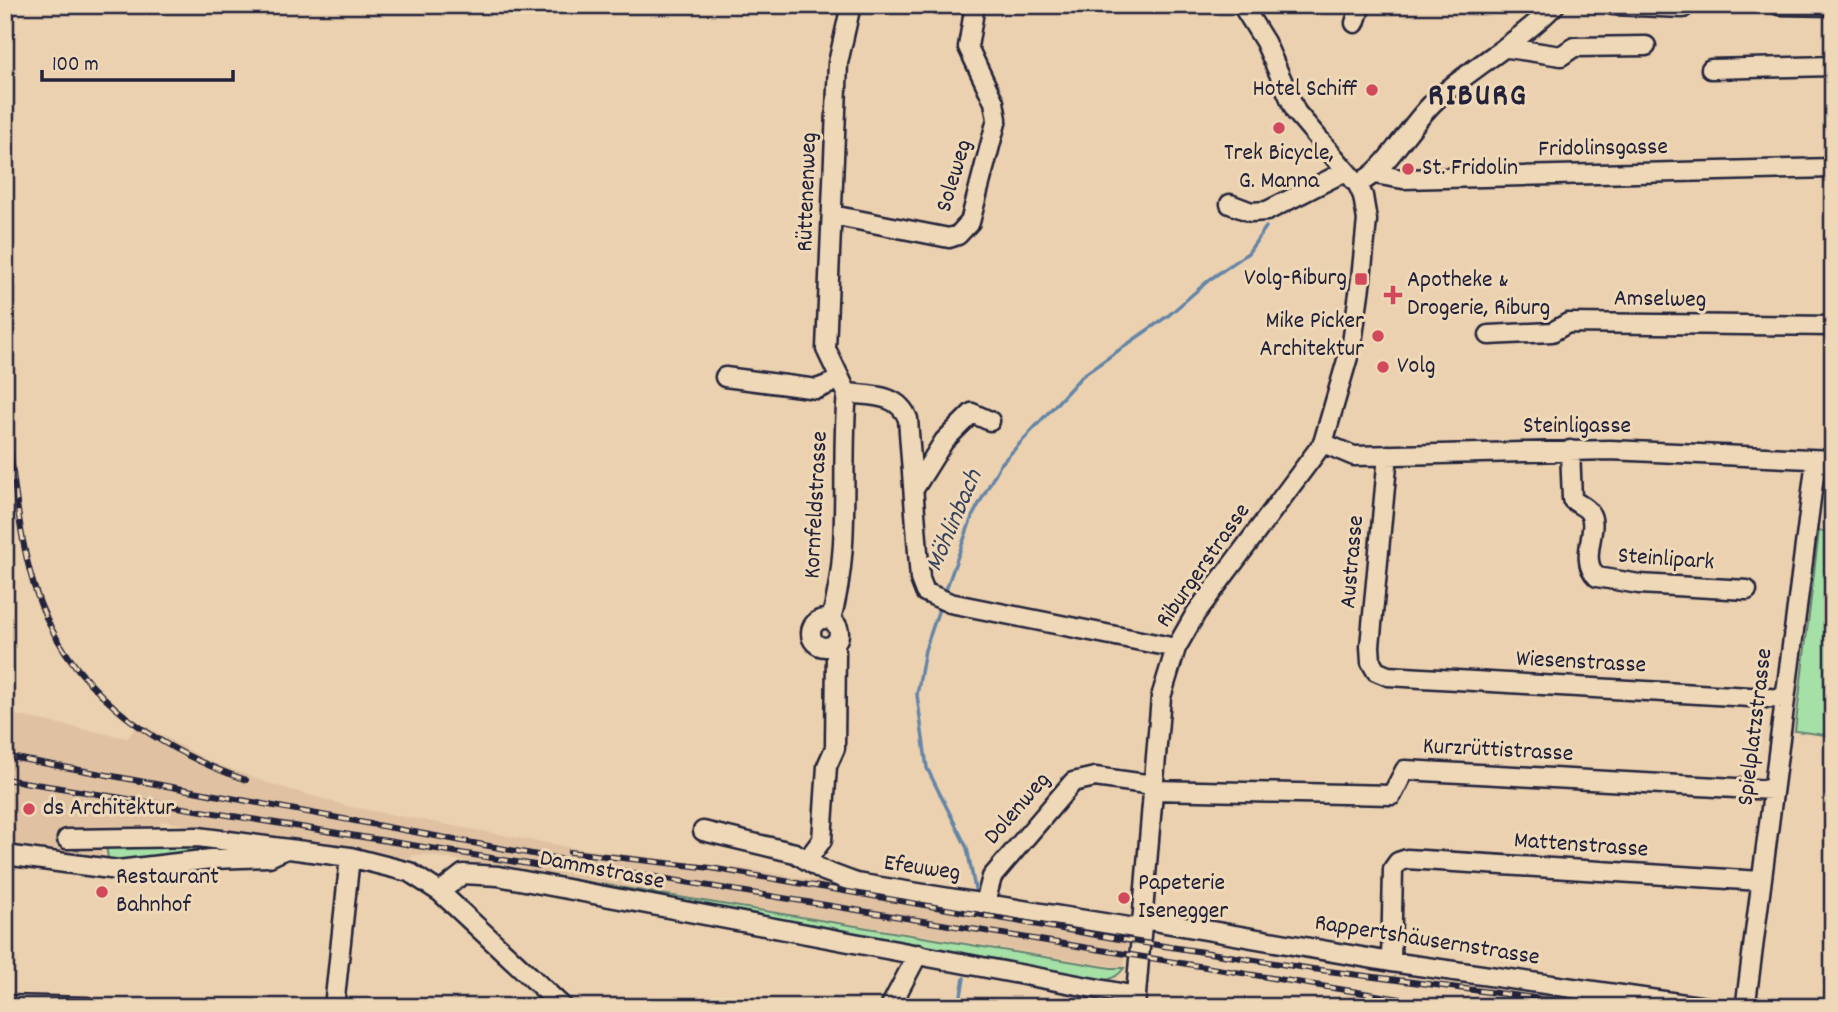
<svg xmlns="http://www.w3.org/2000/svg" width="1838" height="1012" viewBox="0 0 1838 1012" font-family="Dekko,sans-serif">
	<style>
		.built { fill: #e0c2a2 }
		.green { fill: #a5e0a6; stroke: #648170; stroke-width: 2 }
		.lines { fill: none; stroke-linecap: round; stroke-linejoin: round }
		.stream { stroke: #6585a7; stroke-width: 3.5 }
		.minor-casing { stroke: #22223b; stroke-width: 23 }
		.minor { stroke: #eed8b7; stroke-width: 18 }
		.rail-casing { stroke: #22223b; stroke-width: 6 }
		.rail { stroke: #eed8b7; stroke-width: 3.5; stroke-dasharray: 10; stroke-linecap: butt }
		.poi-dot { fill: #d1495b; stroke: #eed8b7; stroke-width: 2.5 }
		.labels { text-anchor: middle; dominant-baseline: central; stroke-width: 6; stroke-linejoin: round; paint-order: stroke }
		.poi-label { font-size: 24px; fill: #22223b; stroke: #eed8b7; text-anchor: start }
		.street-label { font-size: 24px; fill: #22223b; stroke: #eed8b7 }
		.water-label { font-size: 26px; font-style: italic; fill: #38435f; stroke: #eed8b7 }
		.district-label { font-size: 32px; font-weight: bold; letter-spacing: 2px; fill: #22223b; stroke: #eed8b7 }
	</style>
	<rect width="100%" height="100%" fill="#ebd1af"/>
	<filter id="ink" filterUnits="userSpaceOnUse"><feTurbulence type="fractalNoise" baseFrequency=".0143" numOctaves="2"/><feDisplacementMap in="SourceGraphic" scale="14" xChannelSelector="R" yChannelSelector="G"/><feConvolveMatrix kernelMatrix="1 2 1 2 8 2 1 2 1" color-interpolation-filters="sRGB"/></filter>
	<g filter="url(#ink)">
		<path class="built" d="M 5,713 L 127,738 L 140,723 L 209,761 L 267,783 L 351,807 L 568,847 L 759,871 L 1129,933 L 1124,968 L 427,855 L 413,855 L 410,859 L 161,821 L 159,832 L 104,837 L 101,859 L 5,844 Z"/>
		<path class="green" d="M 1819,531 L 1833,532 L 1833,736 L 1795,731 Z
			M 106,846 L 213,848 L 241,852 L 109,864 Z
			M 485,865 L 1111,968 L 1124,968 C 1111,987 1091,979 1069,977 L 604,890 Z"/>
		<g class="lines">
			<path class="stream" d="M 944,595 L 972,517 L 1000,465 L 1082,376 L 1169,315 L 1209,280 L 1248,253 L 1266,227
				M 940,606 L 925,650 L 917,695 L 927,768 L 967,848 L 976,894
				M 959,1007 L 964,978"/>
			<defs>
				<path id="minor" d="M 851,5 L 838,63 L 826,349 L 847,393 C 871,396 898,393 908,419 L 920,579 L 925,592 L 950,603 L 1176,648
					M 1613,5 L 1683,8
					M 1779,5 L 1833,6
					M 1355,23 L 1361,5
					M 1508,48 L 1561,56 L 1574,47 L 1646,46
					M 1711,69 L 1833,66
					M 1374,174 L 1403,179 L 1833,168
					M 1366,179 C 1388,166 1413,120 1437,99 C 1475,65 1518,43 1555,5
					M 1230,204 L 1251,212 L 1267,211 L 1346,171
					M 832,215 L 949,238 L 958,235 L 970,222 L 997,119 L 994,102 L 968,47 L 975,5
					M 1489,335 L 1552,332 L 1568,323 L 1833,326
					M 725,377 L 817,389 L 839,380
					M 1323,443 L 1354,456 L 1610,450 L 1833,460
					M 1570,450 L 1572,499 C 1577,504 1586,507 1589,512 C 1601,528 1577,558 1597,577 L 1639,584 L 1747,590
					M 1388,455 L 1370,646 L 1371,662 L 1376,671 L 1388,676 L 1785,699
					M 914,489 L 944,441 L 972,413 L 990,421
					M811 633a14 14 0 1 1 28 0a14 14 0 1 1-28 0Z
					M 831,619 C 852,547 840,467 847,393
					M 1152,790 L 1392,795 L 1405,770 L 1772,790
					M 703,831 L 795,853 L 824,871 L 856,883 L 1141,929
					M 67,839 L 198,837 L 350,857 L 409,872 L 440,892 L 563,1007
					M 5,855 L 118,870 L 211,859 L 269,857 L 284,850
					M 807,860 L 822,840 L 827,766 L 835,748 L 836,652 L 832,645
					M 440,892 L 463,874 L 498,876 L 1136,996
					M 985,903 L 992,877 L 1073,782 L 1095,777 L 1153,785
					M 1142,919 L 1391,962 L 1706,1007
					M 1391,962 L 1393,869 L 1398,862 L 1407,859 L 1761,881
					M 5,1005 L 87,1007
					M 334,1007 L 350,857
					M 890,1007 L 918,954
					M 1135,1007 L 1161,697 L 1176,648 L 1196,613 L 1323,443 L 1352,343 L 1361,279 L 1367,220 L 1363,196 L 1358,185 L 1296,112 L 1265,42 L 1242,5
					M 1742,1007 L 1746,1002 L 1816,460"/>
			</defs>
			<use href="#minor" class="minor-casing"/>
			<use href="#minor" class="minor"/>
			<defs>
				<path id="rail" d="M 5,412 C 14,470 17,531 34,586 C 65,687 151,747 246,780
					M 5,756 L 661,878 L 1449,1007
					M 5,779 L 541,866
					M 570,852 L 711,868 L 1119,939 L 1313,969 L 1604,1007"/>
			</defs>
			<use href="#rail" class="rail-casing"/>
			<use href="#rail" class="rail"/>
		</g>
	</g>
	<g class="poi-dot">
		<circle cx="1372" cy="90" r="7"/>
		<circle cx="1279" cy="128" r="7"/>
		<circle cx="1408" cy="169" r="7"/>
		<rect x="1354" y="272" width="14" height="14" rx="3.5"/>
		<path d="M1389.5 284.5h7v7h7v7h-7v7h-7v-7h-7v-7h7z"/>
		<circle cx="1378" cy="336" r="7"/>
		<circle cx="1383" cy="367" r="7"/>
		<circle cx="29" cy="809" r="7"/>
		<circle cx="102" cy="892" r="7"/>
		<circle cx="1124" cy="898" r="7"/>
	</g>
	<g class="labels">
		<g class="poi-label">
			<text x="1358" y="90" text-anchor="end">Hotel Schiff</text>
			<text x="1279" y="154" text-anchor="middle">Trek Bicycle,<tspan x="1279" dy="28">G. Manna</tspan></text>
			<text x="1422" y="169">St. Fridolin</text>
			<text x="1347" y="279" text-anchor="end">Volg-Riburg</text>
			<text x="1407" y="281">Apotheke &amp;<tspan x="1407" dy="28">Drogerie, Riburg</tspan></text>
			<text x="1364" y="322" text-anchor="end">Mike Picker<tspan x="1364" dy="28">Architektur</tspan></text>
			<text x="1397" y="367">Volg</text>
			<text x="43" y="809">ds Architektur</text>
			<text x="116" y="878">Restaurant<tspan x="116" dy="28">Bahnhof</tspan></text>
			<text x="1138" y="884">Papeterie<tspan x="1138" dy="28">Isenegger</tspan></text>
		</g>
		<g class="street-label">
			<text transform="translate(1603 149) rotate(-1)">Fridolinsgasse</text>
			<text transform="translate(955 176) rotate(-73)">Soleweg</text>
			<text transform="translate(808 192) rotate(-88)">Rüttenenweg</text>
			<text transform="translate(1660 300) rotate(1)">Amselweg</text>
			<text x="1577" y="427">Steinligasse</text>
			<text transform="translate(817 505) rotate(-87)">Kornfeldstrasse</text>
			<text transform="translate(1666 560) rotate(4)">Steinlipark</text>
			<text transform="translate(1353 562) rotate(-85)">Austrasse</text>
			<text transform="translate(1204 566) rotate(-55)">Riburgerstrasse</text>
			<text transform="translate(1581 663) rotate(3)">Wiesenstrasse</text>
			<text transform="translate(1756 727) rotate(-83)">Spielplatzstrasse</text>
			<text transform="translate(1498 751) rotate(3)">Kurzrüttistrasse</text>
			<text transform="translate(1018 809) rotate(-49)">Dolenweg</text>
			<text transform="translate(1581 846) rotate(4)">Mattenstrasse</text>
			<text transform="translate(922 869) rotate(8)">Efeuweg</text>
			<text transform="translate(602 871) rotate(11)">Dammstrasse</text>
			<text transform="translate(1427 941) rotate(9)">Rappertshäusernstrasse</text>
		</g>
		<g class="water-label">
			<text transform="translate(955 521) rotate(-67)">Möhlinbach</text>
		</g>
		<g class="district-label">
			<text x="1478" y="98">RIBURG</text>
		</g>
	</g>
	<rect width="1838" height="1012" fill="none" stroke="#eed8b7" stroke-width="28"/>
	<rect x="14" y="14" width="1810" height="984" fill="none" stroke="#22223b" stroke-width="2.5" filter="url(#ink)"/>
	<path d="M42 70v10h191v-10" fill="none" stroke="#22223b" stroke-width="3.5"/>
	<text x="52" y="70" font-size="21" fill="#22223b" stroke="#eed8b7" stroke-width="5" paint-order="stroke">100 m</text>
</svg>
